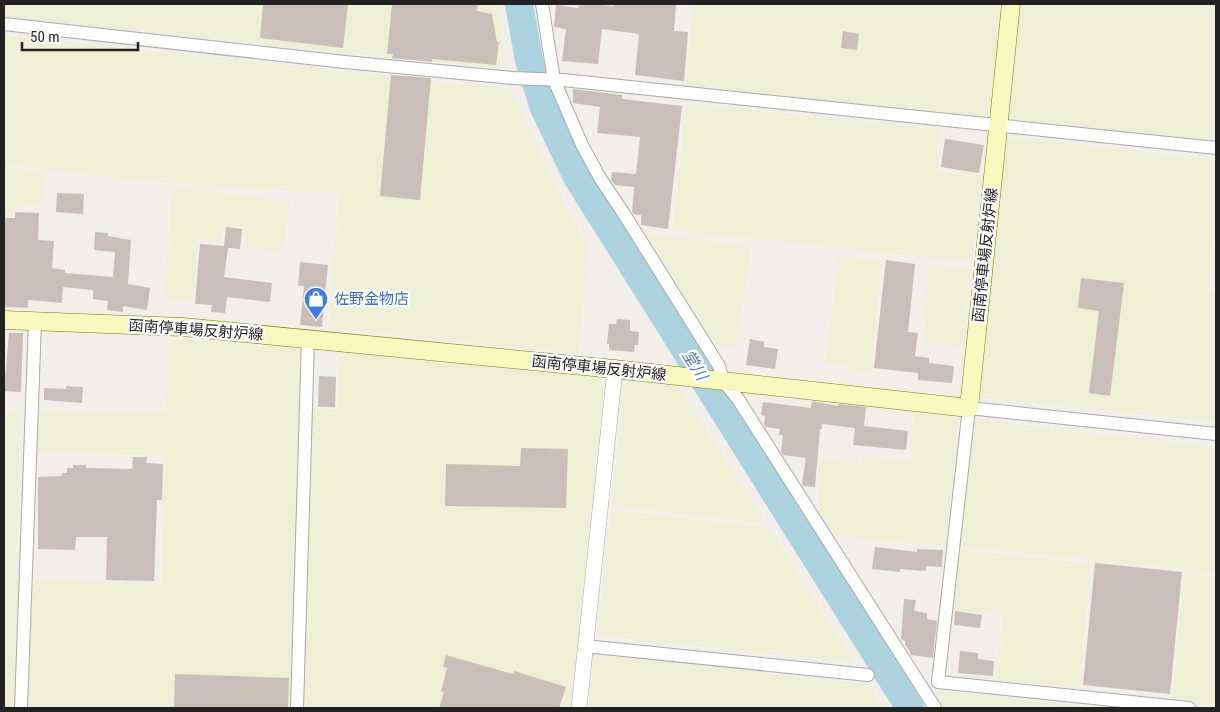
<svg xmlns="http://www.w3.org/2000/svg" width="1220" height="712" viewBox="0 0 1220 712" font-family="'Roboto Condensed','Noto Sans JP',sans-serif">
	<style>
		.farmland { fill: #eef0d5 }
		.lines { fill: none; stroke-linecap: round; stroke-linejoin: round }
		.river { stroke: #aad3df; stroke-width: 28 }
		.building { fill: #c7bfb8 }
		.minor-casing { stroke: #a9a9a9; stroke-width: 14 }
		.tertiary-casing { stroke: #a9a9a9; stroke-width: 16 }
		.secondary-casing { stroke: #707d05; stroke-width: 19 }
		.minor { stroke: #fff; stroke-width: 12 }
		.tertiary { stroke: #fff; stroke-width: 15 }
		.secondary { stroke: #f7fabf; stroke-width: 18 }
		.labels { text-anchor: middle; dominant-baseline: central; stroke-width: 4.5; stroke-linejoin: round; paint-order: stroke }
		.street-label { font-size: 15px; fill: #222; stroke: #fff }
		.shop-label { font-size: 15px; fill: #366cbe; stroke: #fff; text-anchor: start }
		.water-label { font-size: 16px; font-style: italic; fill: #4a7aab; stroke: #fff }
	</style>
	<rect width="100%" height="100%" fill="#f2efe9"/>
	<path class="farmland" d="M 4,4 L 498,4 L 504,61 L 503,69 L 4,17 Z
		M 693,4 L 1001,4 L 990,111 L 985,118 L 686,87 Z
		M 1021,4 L 1216,4 L 1216,143 L 1013,122 L 1010,116 Z
		M 4,35 L 511,89 L 573,223 L 587,243 L 579,353 L 329,328 L 339,194 L 144,181 L 4,164 Z
		M 686,103 L 940,130 L 936,171 L 981,178 L 972,262 L 673,230 Z
		M 1011,137 L 1216,160 L 1216,210 L 1208,290 L 1216,291 L 1216,422 L 985,398 L 980,394 L 1006,142 Z
		M 4,167 L 43,172 L 42,205 L 15,207 L 11,213 L 4,213 Z
		M 172,188 L 289,201 L 283,251 L 246,248 L 246,226 L 223,224 L 221,243 L 197,239 L 193,302 L 165,299 Z
		M 644,233 L 751,247 L 735,348 L 710,344 L 641,236 Z
		M 840,256 L 882,261 L 871,372 L 848,369 L 847,365 L 826,362 Z
		M 930,264 L 972,269 L 963,348 L 923,341 Z
		M 169,338 L 301,349 L 300,407 L 338,410 L 340,351 L 599,378 L 605,388 L 571,708 L 4,708 L 4,413 L 20,414 L 16,579 L 162,584 L 165,455 L 37,452 L 38,410 L 167,413 Z
		M 632,382 L 678,386 L 766,524 L 612,505 L 624,387 Z
		M 914,413 L 958,418 L 947,547 L 834,535 L 818,513 L 821,460 L 860,465 L 866,456 L 910,461 Z
		M 977,420 L 1216,447 L 1216,572 L 959,546 L 971,423 Z
		M 611,510 L 769,528 L 854,663 L 598,635 Z
		M 960,550 L 1091,564 L 1079,688 L 996,680 L 1004,616 L 953,608 Z
		M 1184,574 L 1216,577 L 1215,704 L 1172,699 Z
		M 594,654 L 867,684 L 883,708 L 589,708 Z
		M 942,691 L 1092,708 L 941,708 L 933,696 Z"/>
	<g class="lines">
		<path class="river" d="M 519,4 L 529,60 L 544,108 L 577,177 L 910,708"/>
	</g>
	<path class="building" d="M 263,4 L 348,4 L 343,48 L 260,38 Z
		M 392,4 L 478,4 L 477,11 L 492,14 L 497,42 L 499,42 L 496,65 L 432,59 L 432,62 L 392,58 L 393,54 L 387,54 Z
		M 584,4 L 614,6 L 614,4 L 676,4 L 674,31 L 688,32 L 684,81 L 635,75 L 639,34 L 602,29 L 598,64 L 562,61 L 566,29 L 554,27 L 556,5 L 578,8 L 579,5 L 584,6 Z
		M 843,31 L 859,34 L 857,50 L 841,48 Z
		M 391,75 L 431,78 L 420,200 L 380,196 Z
		M 573,89 L 622,95 L 622,99 L 682,106 L 668,229 L 641,225 L 641,215 L 633,214 L 632,211 L 634,187 L 615,185 L 611,180 L 612,172 L 636,174 L 640,137 L 597,133 L 600,107 L 573,103 Z
		M 945,139 L 984,145 L 979,173 L 941,167 Z
		M 57,193 L 84,194 L 83,214 L 56,212 Z
		M 15,212 L 39,213 L 38,240 L 54,241 L 52,268 L 65,270 L 65,273 L 113,277 L 115,252 L 94,250 L 95,232 L 108,233 L 108,236 L 131,240 L 128,284 L 150,288 L 147,310 L 123,306 L 123,312 L 107,310 L 108,301 L 93,299 L 93,290 L 63,287 L 62,303 L 28,300 L 28,308 L 4,307 L 4,218 L 15,218 Z
		M 226,227 L 242,229 L 240,249 L 228,248 L 224,277 L 272,283 L 270,302 L 227,297 L 225,313 L 211,312 L 212,305 L 195,304 L 200,244 L 224,246 Z
		M 886,260 L 915,264 L 908,332 L 918,333 L 915,356 L 929,358 L 929,363 L 954,366 L 952,383 L 918,380 L 918,373 L 874,368 Z
		M 300,262 L 328,265 L 322,327 L 300,325 L 304,286 L 298,286 Z
		M 1081,278 L 1124,283 L 1110,396 L 1089,393 L 1099,311 L 1078,308 Z
		M 617,319 L 630,320 L 630,331 L 639,332 L 638,345 L 635,345 L 634,352 L 609,350 L 609,344 L 607,344 L 609,324 L 616,324 Z
		M 9,333 L 23,333 L 21,392 L 4,391 Z
		M 750,339 L 764,342 L 764,347 L 778,349 L 775,369 L 746,365 Z
		M 319,376 L 336,377 L 335,407 L 318,407 Z
		M 66,386 L 83,387 L 82,403 L 44,400 L 44,388 L 66,389 Z
		M 812,401 L 838,406 L 839,404 L 866,407 L 864,426 L 908,431 L 906,450 L 853,445 L 855,428 L 822,424 L 822,429 L 820,429 L 815,487 L 803,486 L 802,484 L 806,458 L 783,455 L 781,451 L 783,435 L 779,435 L 780,429 L 766,427 L 764,424 L 765,416 L 761,415 L 763,402 L 811,408 Z
		M 521,448 L 568,449 L 566,508 L 445,506 L 446,464 L 520,466 Z
		M 133,457 L 147,457 L 146,463 L 163,464 L 162,500 L 157,500 L 154,581 L 106,580 L 107,537 L 76,537 L 75,550 L 38,549 L 38,477 L 62,476 L 62,473 L 67,473 L 67,468 L 73,468 L 73,465 L 86,465 L 86,468 L 132,469 Z
		M 875,547 L 917,552 L 917,549 L 943,550 L 942,567 L 926,566 L 926,571 L 900,569 L 900,572 L 872,569 Z
		M 1095,563 L 1182,572 L 1170,694 L 1083,685 Z
		M 904,599 L 916,600 L 914,611 L 927,613 L 927,619 L 937,621 L 933,658 L 911,655 L 908,648 L 905,645 L 905,641 L 901,639 Z
		M 955,611 L 982,615 L 980,628 L 954,625 Z
		M 960,651 L 978,653 L 978,659 L 994,661 L 993,676 L 958,673 Z
		M 446,655 L 513,674 L 514,671 L 566,687 L 559,708 L 439,708 L 444,692 L 441,691 L 447,668 L 443,667 Z
		M 175,674 L 289,678 L 288,708 L 174,708 Z"/>
	<g class="lines">
		<defs>
			<path id="minor" d="M 542,4 L 554,80 L 582,145 L 600,178 L 624,214 L 719,366 L 723,381 L 738,399 L 935,708
				M 4,24 L 345,62 L 513,78 L 563,80 L 1216,148
				M 585,646 L 868,675
				M 21,708 L 35,321
				M 297,708 L 308,339
				M 1189,708 L 938,682 L 969,408 L 1216,434"/>
			<path id="tertiary" d="M 579,708 L 615,369"/>
			<path id="secondary" d="M 4,320 L 183,327 L 614,369 L 969,408 L 1011,4"/>
		</defs>
		<use href="#minor" class="minor-casing"/>
		<use href="#tertiary" class="tertiary-casing"/>
		<use href="#secondary" class="secondary-casing"/>
		<use href="#minor" class="minor"/>
		<use href="#tertiary" class="tertiary"/>
		<use href="#secondary" class="secondary"/>
	</g>
	<defs>
		<symbol id="shop-pin" viewBox="-11 -11 22 30"><path d="M0 17L-7.5 6A9.5 9.5 0 1 1 7.5 6Z" fill="#3f7fe0" stroke="#fff"/><path d="M-5-2.5h2.3a2.7 3.5 0 0 1 5.4 0H5L5.5 6h-11ZM-1.5-2.5h3a1.5 2.3 0 0 0-3 0Z" fill="#fff"/></symbol>
	</defs>
	<g fill-rule="evenodd">
		<use href="#shop-pin" x="302" y="285" width="28" height="38"/>
	</g>
	<g class="labels">
		<g class="street-label">
			<text transform="translate(985 255) rotate(-84)">函南停車場反射炉線</text>
			<text transform="translate(196 330) rotate(4)">函南停車場反射炉線</text>
			<text transform="translate(599 368) rotate(6)">函南停車場反射炉線</text>
		</g>
		<g class="shop-label">
			<text x="334" y="299">佐野金物店</text>
		</g>
		<g class="water-label">
			<text transform="translate(695 365) rotate(58)">堂川</text>
		</g>
	</g>
	<rect width="1220" height="712" fill="none" stroke="#222222" stroke-width="10"/>
	<path d="M22 42v8h116v-8" fill="none" stroke="#222222" stroke-width="2.5"/>
	<text x="30" y="42" font-size="15" fill="#222222" stroke="#ffffff" stroke-width="4" paint-order="stroke">50 m</text>
</svg>
